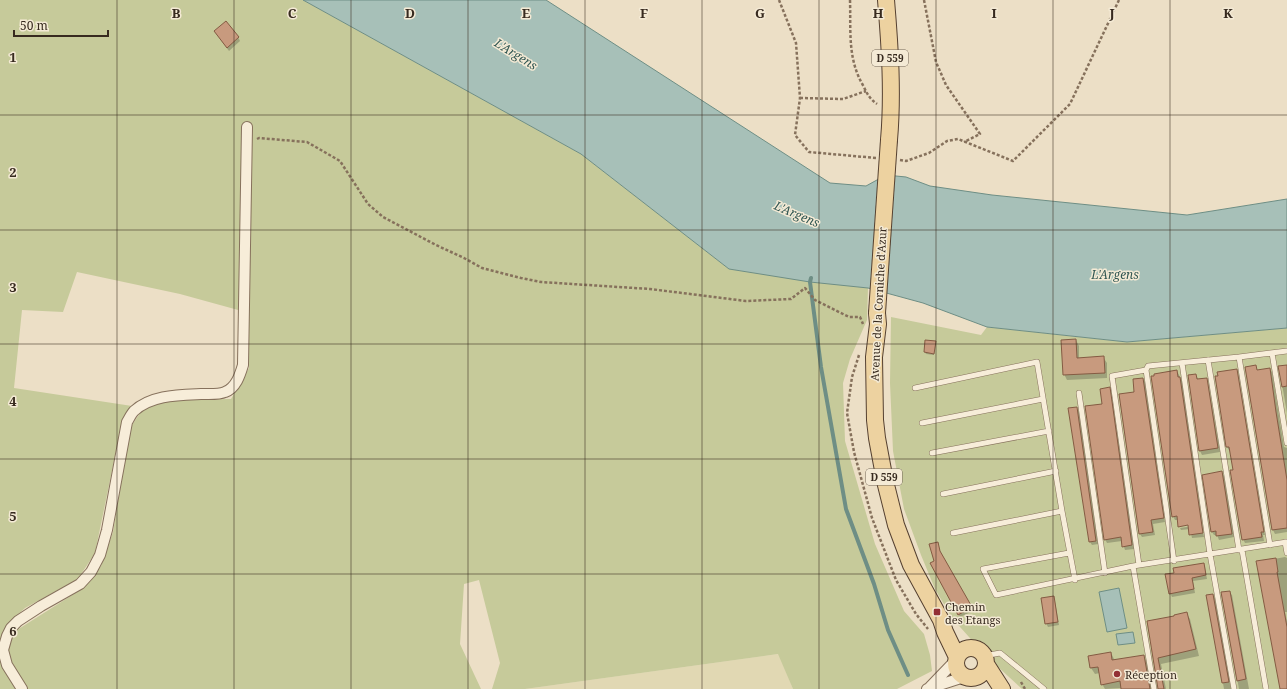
<svg xmlns="http://www.w3.org/2000/svg" width="1287" height="689" viewBox="0 0 1287 689" font-family="'Noto Serif',serif">
	<style>
		.farmland { fill: #e1d8b3 }
		.green { fill: #c6ca9a; fill-rule: evenodd }
		.water { fill: #a7c0b8; stroke: #6e8e85 }
		.shadow { fill: #0003 }
		.lines { fill: none; stroke-linecap: round; stroke-linejoin: round }
		.stream { stroke: #6e8e85; stroke-width: 4 }
		.building { fill: #c89a7e; stroke: #845b43 }
		.service-casing { stroke: #86715c; stroke-width: 6 }
		.minor-casing { stroke: #86715c; stroke-width: 12 }
		.primary-casing { stroke: #554030; stroke-width: 18 }
		.path { stroke: #86715c; stroke-width: 2.5; stroke-dasharray: 3 2; stroke-linecap: butt }
		.service { stroke: #f7edd9; stroke-width: 5 }
		.minor { stroke: #f7edd9; stroke-width: 10 }
		.primary { stroke: #edd2a0; stroke-width: 16 }
		.primary-bridge-casing { stroke: #554030; stroke-width: 18; stroke-linecap: butt }
		.primary-bridge { stroke: #edd2a0; stroke-width: 16 }
		.grid { fill: none; stroke: #372a1f; stroke-width: 1; stroke-opacity: 0.55 }
		.poi-dot { fill: #932f34; stroke: #f4ead5; stroke-width: 1.5 }
		.labels { text-anchor: middle; dominant-baseline: central; stroke-width: 3; stroke-linejoin: round; paint-order: stroke }
		.shield { fill: #f4ead5; stroke: #706456; stroke-width: 1 }
		.shield-label { font-size: 10px; font-weight: bold; fill: #372a1f }
		.street-label { font-size: 11px; fill: #372a1f; stroke: #f4ead5 }
		.poi-label { font-size: 11px; fill: #372a1f; stroke: #f4ead5; text-anchor: start }
		.water-label { font-size: 12px; font-style: italic; fill: #305652; stroke: #f4ead5 }
		.grid-label { font-size: 13px; text-anchor: middle; font-weight: bold; fill: #372a1f; stroke: #f4ead5; stroke-width: 3; stroke-linejoin: round; paint-order: stroke }
	</style>
	<rect width="100%" height="100%" fill="#ecdfc6"/>
	<path class="farmland" d="M 779,654 L 793,689 L 525,689 Z"/>
	<path class="green" d="M 0,0 L 303,0 L 581,154 L 729,269 L 868,288 L 867,320 L 850,359 L 843,383 L 845,441 L 875,544 L 904,611 L 924,634 L 930,655 L 932,671 L 897,689 L 793,689 L 778,654 L 525,689 L 492,689 L 500,663 L 479,580 L 464,584 L 460,644 L 481,689 L 0,689 ZM 77,272 L 180,294 L 249,313 L 249,368 L 231,399 L 165,400 L 142,410 L 130,428 L 113,532 L 101,566 L 77,592 L 17,630 L 13,619 L 25,608 L 78,579 L 95,553 L 122,422 L 132,406 L 14,388 L 22,310 L 63,312 Z
		M 891,317 L 981,335 L 987,327 L 1127,342 L 1287,328 L 1287,689 L 1022,689 L 986,656 L 952,618 L 935,589 L 921,555 L 904,509 L 893,451 L 890,383 Z"/>
	<path class="water" d="M 303,0 L 546,0 L 830,183 L 866,186 L 886,175 L 906,177 L 930,186 L 992,195 L 1187,215 L 1287,199 L 1287,328 L 1127,342 L 987,327 L 923,303 L 868,288 L 810,282 L 729,269 L 581,154 Z
		M 1119,588 L 1127,628 L 1107,632 L 1099,592 Z
		M 1133,632 L 1135,643 L 1118,645 L 1116,634 Z"/>
	<path class="shadow" d="M 215,32 L 238,37 L 240,41 L 229,51 Z
		M 1076,340 L 1079,346 L 1079,359 L 1103,357 L 1107,363 L 1107,378 L 1067,380 L 1064,374 Z
		M 935,342 L 934,355 L 926,354 L 925,352 Z
		M 1255,366 L 1258,371 L 1270,369 L 1272,372 L 1284,447 L 1287,448 L 1287,532 L 1275,534 L 1273,530 L 1246,368 Z
		M 1287,366 L 1287,413 L 1279,367 Z
		M 1236,370 L 1238,373 L 1265,535 L 1263,535 L 1264,541 L 1245,543 L 1243,539 L 1231,450 L 1229,450 L 1227,447 Z
		M 1177,371 L 1182,381 L 1204,537 L 1192,538 L 1190,529 L 1181,530 L 1180,528 L 1193,526 L 1178,520 L 1175,520 L 1173,516 Z
		M 1196,375 L 1198,379 L 1206,379 L 1208,382 L 1220,452 L 1202,455 L 1200,451 L 1189,376 Z
		M 1143,379 L 1145,382 L 1165,522 L 1153,524 L 1155,535 L 1142,537 L 1140,534 L 1135,393 Z
		M 1109,388 L 1111,392 L 1134,549 L 1125,550 L 1122,541 L 1107,543 L 1105,539 L 1103,404 Z
		M 1076,408 L 1079,412 L 1098,544 L 1092,545 L 1090,542 Z
		M 1222,473 L 1224,476 L 1234,537 L 1219,540 L 1217,535 L 1214,535 L 1212,532 Z
		M 937,543 L 942,556 L 973,611 L 960,617 L 931,564 L 935,562 Z
		M 1285,557 L 1287,558 L 1287,612 L 1285,612 L 1287,621 L 1287,689 L 1281,689 L 1258,562 Z
		M 1203,564 L 1205,567 L 1207,579 L 1193,581 L 1195,593 L 1172,597 L 1170,593 L 1175,573 Z
		M 1229,592 L 1232,595 L 1249,689 L 1239,689 L 1222,593 Z
		M 1212,595 L 1215,598 L 1231,689 L 1224,689 L 1211,613 Z
		M 1053,597 L 1055,601 L 1059,625 L 1048,627 L 1046,623 Z
		M 1186,613 L 1190,619 L 1199,656 L 1161,664 L 1166,689 L 1159,689 L 1148,622 L 1176,617 Z
		M 1111,653 L 1115,661 L 1144,656 L 1147,663 L 1152,689 L 1122,689 L 1122,688 L 1105,689 L 1102,684 L 1100,673 L 1095,674 L 1091,668 Z"/>
	<g class="lines">
		<path class="stream" d="M 811,278 L 810,282 L 821,367 L 846,509 L 874,584 L 888,630 L 908,675"/>
	</g>
	<path class="building" d="M 226,21 L 239,37 L 227,48 L 214,31 Z
		M 1076,339 L 1077,358 L 1104,356 L 1105,373 L 1063,375 L 1061,340 Z
		M 925,340 L 936,341 L 934,354 L 924,352 Z
		M 1256,365 L 1257,370 L 1270,368 L 1276,412 L 1287,480 L 1287,528 L 1272,530 L 1245,367 Z
		M 1287,365 L 1287,386 L 1282,387 L 1278,366 Z
		M 1237,369 L 1264,532 L 1261,532 L 1262,537 L 1242,540 L 1230,470 L 1233,470 L 1229,447 L 1226,447 L 1215,376 L 1218,376 L 1217,372 Z
		M 1177,370 L 1178,377 L 1180,377 L 1203,533 L 1189,535 L 1188,525 L 1178,527 L 1177,516 L 1172,517 L 1151,376 L 1154,376 L 1154,374 Z
		M 1196,374 L 1197,379 L 1207,378 L 1218,448 L 1199,451 L 1188,375 Z
		M 1143,378 L 1164,518 L 1151,520 L 1153,532 L 1139,534 L 1119,394 L 1134,392 L 1133,379 Z
		M 1110,387 L 1132,545 L 1122,547 L 1121,537 L 1104,540 L 1085,406 L 1102,404 L 1100,389 Z
		M 1077,407 L 1096,541 L 1089,542 L 1068,408 Z
		M 1222,471 L 1232,534 L 1216,536 L 1216,531 L 1211,532 L 1202,475 Z
		M 938,542 L 940,551 L 972,607 L 958,615 L 930,563 L 934,561 L 929,544 Z
		M 1276,558 L 1278,572 L 1277,572 L 1287,627 L 1287,689 L 1280,689 L 1256,561 Z
		M 1204,563 L 1206,575 L 1192,578 L 1194,589 L 1169,594 L 1165,574 L 1174,573 L 1173,568 Z
		M 1230,591 L 1246,679 L 1237,681 L 1221,592 Z
		M 1213,594 L 1229,682 L 1222,683 L 1206,595 Z
		M 1054,596 L 1058,622 L 1045,624 L 1041,598 Z
		M 1187,612 L 1196,649 L 1158,658 L 1164,689 L 1158,689 L 1147,621 L 1174,616 L 1174,615 Z
		M 1111,652 L 1112,660 L 1144,655 L 1150,689 L 1121,689 L 1120,681 L 1101,685 L 1098,667 L 1090,668 L 1088,656 Z"/>
	<g class="lines">
		<defs>
			<path id="service" d="M 1272,353 L 1287,443
				M 1208,360 L 1239,550
				M 1182,363 L 1210,554 L 1234,689
				M 1146,370 L 1174,561
				M 915,388 L 1037,362 L 1062,511 L 1075,580
				M 1079,393 L 1105,573
				M 922,423 L 1043,399
				M 932,453 L 1049,431
				M 943,494 L 1056,471
				M 953,533 L 1062,511
				M 1285,542 L 1287,553
				M 1270,545 L 1239,357 L 1287,351
				M 1242,550 L 1266,689
				M 1069,553 L 983,569 L 996,595 L 1133,566 L 1287,542
				M 1139,565 L 1112,376 L 1146,370 L 1148,366 L 1239,357
				M 1133,566 L 1154,689
				M 984,656 L 1000,653 L 1044,689"/>
			<path id="minor" d="M 930,687 L 955,661
				M 22,689 L 7,665 L 3,650 L 7,636 L 11,628 L 18,621 L 41,606 L 80,584 L 91,572 L 100,555 L 107,530 L 127,422 C 129,419 131,414 134,411 C 151,395 178,395 201,394 C 208,394 218,395 225,392 C 236,388 240,375 243,365 L 247,127
				M 927,689 L 964,677"/>
			<path id="primary" d="M 886,0 C 890,47 893,94 889,140
				M 877,313 L 878,324 L 874,357 L 875,420 L 877,438 L 885,481 L 896,525 L 911,565 L 941,620 L 945,632 L 957,657
				M956 663a15 15 0 1 1 30 0a15 15 0 1 1-30 0Z
				M 986,664 L 1002,689"/>
		</defs>
		<use href="#service" class="service-casing"/>
		<use href="#minor" class="minor-casing"/>
		<use href="#primary" class="primary-casing"/>
		<path class="path" d="M 779,0 L 796,43 L 800,98 L 795,135 L 809,152 L 876,158
			M 850,0 C 851,31 847,59 864,87 C 867,94 870,99 877,104
			M 924,0 L 936,62 L 946,85 L 980,134 L 964,142
			M 800,98 L 843,99 L 866,91
			M 257,139 L 259,138 L 307,142 L 340,161 L 368,204 L 383,217 L 436,245 L 464,258 L 482,268 L 521,278 L 541,282 L 650,289 L 746,301 L 791,299 L 805,288 L 815,300 L 849,317 L 860,317 L 863,324
			M 900,160 L 906,161 L 929,153 L 947,141 L 958,139 L 1013,161 L 1070,104 L 1119,0
			M 859,355 L 852,377 L 847,413 L 854,452 L 872,518 L 896,580 L 916,614 L 928,629
			M 1021,682 L 1025,689"/>
		<use href="#service" class="service"/>
		<use href="#minor" class="minor"/>
		<use href="#primary" class="primary"/>
		<defs>
			<path id="primary-bridge" d="M 877,313 L 889,140"/>
		</defs>
		<use href="#primary-bridge" class="primary-bridge-casing"/>
		<use href="#primary-bridge" class="primary-bridge"/>
	</g>
	<path class="grid" d="M 117,0 L 117,689M 234,0 L 234,689M 351,0 L 351,689M 468,0 L 468,689M 585,0 L 585,689M 702,0 L 702,689M 819,0 L 819,689M 936,0 L 936,689M 1053,0 L 1053,689M 1170,0 L 1170,689M 0,115 L 1287,115M 0,230 L 1287,230M 0,344 L 1287,344M 0,459 L 1287,459M 0,574 L 1287,574"/>
	<g class="poi-dot">
		<rect x="933" y="608" width="8" height="8" rx="2"/>
		<circle cx="1117" cy="674" r="4"/>
	</g>
	<g class="labels">
		<g class="shield">
			<rect x="872" y="50" width="36" height="16" rx="3"/>
			<rect x="866" y="469" width="36" height="16" rx="3"/>
		</g>
		<g class="shield-label">
			<text x="890" y="58">D 559</text>
			<text x="884" y="477">D 559</text>
		</g>
		<g class="street-label">
			<text transform="translate(878 304) rotate(-87)">Avenue de la Corniche d'Azur</text>
		</g>
		<g class="poi-label">
			<text x="945" y="606">Chemin<tspan x="945" dy="13">des Etangs</tspan></text>
			<text x="1125" y="674">Réception</text>
		</g>
		<g class="water-label">
			<text transform="translate(516 54) rotate(32)">L'Argens</text>
			<text transform="translate(797 214) rotate(23)">L'Argens</text>
			<text x="1115" y="274">L'Argens</text>
		</g>
	</g>
	<g class="grid-label">
		<text x="176" y="18">B</text>
		<text x="292" y="18">C</text>
		<text x="410" y="18">D</text>
		<text x="526" y="18">E</text>
		<text x="644" y="18">F</text>
		<text x="760" y="18">G</text>
		<text x="878" y="18">H</text>
		<text x="994" y="18">I</text>
		<text x="1112" y="18">J</text>
		<text x="1228" y="18">K</text>
		<text x="13" y="62">1</text>
		<text x="13" y="177">2</text>
		<text x="13" y="292">3</text>
		<text x="13" y="406">4</text>
		<text x="13" y="521">5</text>
		<text x="13" y="636">6</text>
	</g>
	<path d="M14 30v6h94v-6" fill="none" stroke="#372a1f" stroke-width="2"/>
	<text x="20" y="30" font-size="12" fill="#372a1f" stroke="#f4ead5" stroke-width="3" paint-order="stroke">50 m</text>
</svg>
